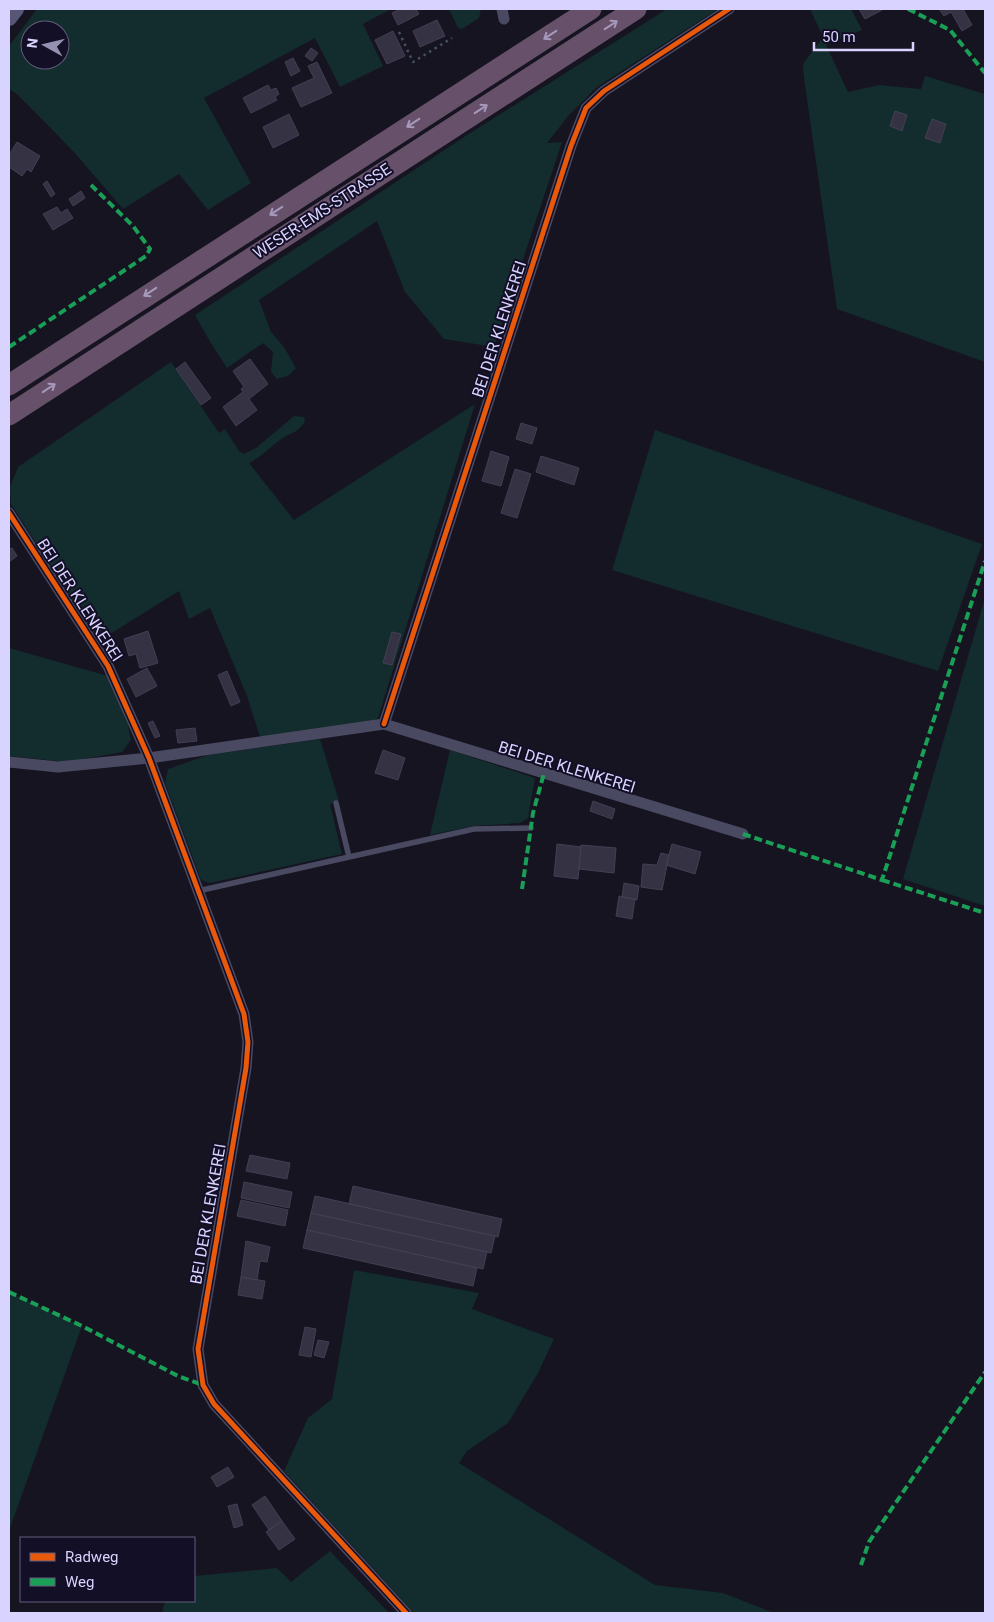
<svg xmlns="http://www.w3.org/2000/svg" width="994" height="1622" viewBox="0 0 994 1622" font-family="Roboto,sans-serif">
	<style>
		.green { fill: #132c2d; fill-rule: evenodd }
		.building { fill: #343243; stroke: #433f54 }
		.lines { fill: none; stroke-linecap: round; stroke-linejoin: round }
		.path { stroke: #44505f; stroke-width: 2.5; stroke-dasharray: 2.5 4; stroke-linecap: butt }
		.lane { stroke: #4a4962; stroke-width: 5.5 }
		.street { stroke: #4a4962; stroke-width: 11 }
		.secondary { stroke: #575674; stroke-width: 16 }
		.highway { stroke: #67516a; stroke-width: 21 }
		.quiet { stroke: #1a9f57; stroke-width: 4; stroke-dasharray: 8 4; stroke-linecap: butt }
		.cycleway-casing { stroke: #130f26; stroke-width: 8 }
		.cycleway { stroke: #e8590c; stroke-width: 5 }
		.oneway { stroke: #a699bc }
		.labels { text-anchor: middle; dominant-baseline: central; stroke-width: 4; stroke-linejoin: round; paint-order: stroke }
		.street-label { font-size: 16px; fill: #d9d4ff; stroke: #130f26 }
	</style>
	<rect width="100%" height="100%" fill="#161421"/>
	<path class="green" d="M 37,9 L 391,9 L 363,24 L 383,66 L 340,87 L 315,38 L 204,98 L 251,183 L 208,210 L 179,174 L 123,209 L 73,151 L 17,94 L 9,89 L 9,46 ZM 30,30 L 60,30 L 60,60 L 30,60 Z
		M 449,9 L 481,9 L 479,18 L 462,29 L 458,28 Z
		M 667,9 L 718,9 L 597,87 L 569,115 L 547,143 L 562,142 L 494,347 L 444,339 L 405,292 L 377,221 L 259,300 L 271,332 L 284,347 L 296,368 L 288,376 L 277,379 L 271,372 L 273,352 L 263,343 L 227,368 L 209,340 L 195,315 L 467,135 Z
		M 810,9 L 851,9 L 862,30 L 826,45 L 848,92 L 879,85 L 921,89 L 925,76 L 985,94 L 985,362 L 837,309 L 804,78 L 803,64 L 823,37 Z
		M 171,362 L 219,433 L 225,429 L 239,451 L 244,454 L 256,448 L 294,416 L 304,417 L 305,422 C 297,432 296,431 286,436 C 273,444 263,456 249,463 L 294,520 L 475,404 L 378,718 L 374,721 L 260,737 L 247,696 L 210,608 L 189,619 L 179,591 L 99,641 L 11,504 L 10,487 L 18,467 Z
		M 655,430 L 982,544 L 938,671 L 612,570 Z
		M 985,598 L 985,906 L 903,879 Z
		M 9,648 L 108,676 L 128,725 L 131,740 L 122,752 L 68,762 L 9,756 Z
		M 320,739 L 339,801 L 330,804 L 342,854 L 210,883 L 201,880 L 165,783 L 168,769 L 208,755 Z
		M 450,750 L 535,778 L 528,818 L 520,823 L 473,826 L 430,835 Z
		M 354,1270 L 479,1293 L 472,1309 L 554,1339 L 538,1373 L 508,1423 L 467,1451 L 459,1463 L 655,1585 L 723,1593 L 774,1613 L 414,1613 L 284,1471 L 308,1418 L 332,1399 Z
		M 9,1292 L 82,1326 L 9,1531 Z
		M 330,1551 L 389,1613 L 162,1613 L 165,1601 L 194,1601 L 194,1576 L 277,1568 L 291,1582 Z"/>
	<path class="building" d="M 400,9 L 416,9 L 419,14 L 398,25 L 392,13 Z
		M 859,9 L 881,9 L 882,10 L 865,19 Z
		M 939,9 L 963,9 L 972,25 L 962,31 L 951,12 L 944,16 Z
		M 437,20 L 445,36 L 420,47 L 413,31 Z
		M 393,31 L 405,56 L 387,64 L 375,40 Z
		M 311,48 L 318,53 L 312,61 L 305,56 Z
		M 293,58 L 300,71 L 291,76 L 285,62 Z
		M 317,62 L 332,93 L 301,107 L 292,88 L 314,78 L 308,66 Z
		M 268,85 L 271,90 L 276,88 L 279,94 L 275,97 L 277,100 L 251,113 L 243,98 Z
		M 895,111 L 907,115 L 902,131 L 890,126 Z
		M 289,114 L 299,135 L 273,148 L 263,127 Z
		M 932,119 L 946,124 L 940,143 L 925,138 Z
		M 17,142 L 40,156 L 31,172 L 27,169 L 22,176 L 9,167 L 9,155 Z
		M 47,181 L 55,194 L 51,197 L 43,184 Z
		M 81,191 L 85,198 L 73,206 L 69,199 Z
		M 57,207 L 61,213 L 67,209 L 73,218 L 53,230 L 43,214 Z
		M 250,359 L 268,384 L 249,399 L 257,410 L 236,426 L 223,407 L 243,392 L 241,389 L 244,387 L 233,371 Z
		M 185,362 L 211,398 L 201,405 L 176,369 Z
		M 521,423 L 537,428 L 532,444 L 516,439 Z
		M 491,451 L 509,457 L 501,486 L 482,481 Z
		M 541,456 L 579,468 L 574,485 L 536,472 Z
		M 515,469 L 531,474 L 517,518 L 501,513 Z
		M 12,548 L 17,556 L 9,562 L 9,549 Z
		M 148,631 L 158,663 L 140,668 L 136,654 L 129,656 L 124,639 Z
		M 392,632 L 401,634 L 392,665 L 383,663 Z
		M 147,668 L 157,686 L 136,697 L 127,679 Z
		M 227,671 L 240,702 L 231,706 L 218,675 Z
		M 153,721 L 160,736 L 155,738 L 148,723 Z
		M 195,728 L 197,741 L 178,743 L 176,730 Z
		M 383,750 L 405,758 L 398,780 L 375,773 Z
		M 593,801 L 615,809 L 612,819 L 590,811 Z
		M 557,844 L 581,847 L 578,879 L 554,876 Z
		M 672,844 L 701,852 L 695,874 L 666,865 Z
		M 581,845 L 616,848 L 614,873 L 579,869 Z
		M 661,853 L 669,855 L 662,890 L 641,887 L 643,864 L 657,865 Z
		M 624,883 L 639,886 L 637,900 L 622,897 Z
		M 619,896 L 635,899 L 632,919 L 616,916 Z
		M 250,1155 L 290,1163 L 287,1179 L 246,1171 Z
		M 244,1182 L 292,1192 L 289,1208 L 241,1198 Z
		M 353,1186 L 502,1219 L 498,1237 L 349,1204 Z
		M 315,1196 L 495,1236 L 491,1253 L 311,1213 Z
		M 241,1200 L 288,1210 L 285,1226 L 237,1216 Z
		M 311,1213 L 487,1252 L 483,1269 L 307,1230 Z
		M 307,1230 L 477,1268 L 473,1286 L 303,1248 Z
		M 246,1241 L 270,1247 L 267,1262 L 260,1261 L 257,1280 L 241,1277 Z
		M 241,1277 L 265,1281 L 262,1299 L 238,1295 Z
		M 305,1327 L 316,1329 L 311,1357 L 299,1355 Z
		M 318,1340 L 329,1342 L 324,1358 L 314,1355 Z
		M 228,1467 L 234,1477 L 217,1487 L 211,1477 Z
		M 265,1496 L 282,1521 L 269,1530 L 252,1505 Z
		M 237,1504 L 243,1525 L 234,1528 L 228,1506 Z
		M 282,1521 L 295,1539 L 279,1550 L 266,1532 Z"/>
	<g class="lines">
		<path class="path" d="M 399,32 L 413,62 L 452,38"/>
		<path class="lane" d="M 349,857 L 474,829 L 531,828
			M 198,891 L 349,857 L 336,803"/>
		<path class="street" d="M 502,9 L 504,19
			M 9,513 L 108,666 L 149,758 L 244,1014 L 248,1042 L 246,1068 L 198,1349 L 203,1385 L 214,1404 L 406,1613
			M 384,724 L 571,146 L 586,108 L 604,91 L 729,9
			M 9,762 L 58,767 L 149,758 L 384,724 L 743,834"/>
		<path class="secondary" d="M 9,18 L 16,9"/>
		<path class="highway" d="M 9,385 L 591,9
			M 9,415 L 636,9"/>
		<path class="quiet" d="M 908,9 L 950,30 L 985,73
			M 9,347 L 146,256 L 150,249 L 133,226 L 91,185
			M 743,834 L 882,880 L 985,561
			M 882,880 L 985,913
			M 522,889 L 533,813 L 544,773
			M 9,1292 L 82,1326 L 178,1376 L 203,1385
			M 861,1565 L 869,1542 L 985,1372"/>
		<defs>
			<path id="cycleway" d="M 9,513 L 108,666 L 149,758 L 244,1014 L 248,1042 L 246,1068 L 198,1349 L 203,1385 L 214,1404 L 406,1613
				M 384,724 L 571,146 L 586,108 L 604,91 L 729,9"/>
		</defs>
		<use href="#cycleway" class="cycleway-casing"/>
		<use href="#cycleway" class="cycleway"/>
	</g>
	<defs><path id="oneway-shaft" d="M-6 0H5M1.5-3L5.5 0L1.5 3" fill="none" stroke-width="1.6" stroke-linecap="round" stroke-linejoin="round" transform="scale(1.25)"/></defs>
	<g class="oneway">
		<use href="#oneway-shaft" transform="translate(611 25) rotate(-33)"/>
		<use href="#oneway-shaft" transform="translate(550 35) rotate(147)"/>
		<use href="#oneway-shaft" transform="translate(481 109) rotate(-33)"/>
		<use href="#oneway-shaft" transform="translate(413 123) rotate(147)"/>
		<use href="#oneway-shaft" transform="translate(276 211) rotate(147)"/>
		<use href="#oneway-shaft" transform="translate(150 292) rotate(147)"/>
		<use href="#oneway-shaft" transform="translate(49 388) rotate(-34)"/>
	</g>
	<g class="labels">
		<g class="street-label">
			<text transform="translate(322 211) rotate(-33)">WESER-EMS-STRASSE</text>
			<text transform="translate(499 329) rotate(-72)">BEI DER KLENKEREI</text>
			<text transform="translate(80 600) rotate(57)">BEI DER KLENKEREI</text>
			<text transform="translate(567 767) rotate(17)">BEI DER KLENKEREI</text>
			<text transform="translate(208 1214) rotate(-80)">BEI DER KLENKEREI</text>
		</g>
	</g>
	<rect width="994" height="1622" fill="none" stroke="#d9d4ff" stroke-width="20"/>
	<rect x="20" y="1537" width="175" height="65" fill="#130f26" stroke="#625e7d"/>
	<rect x="30" y="1553" width="25" height="8" fill="#e8590c" stroke="#625e7d"/>
	<text x="65" y="1562" font-size="15" fill="#d9d4ff">Radweg</text>
	<rect x="30" y="1578" width="25" height="8" fill="#1a9f57" stroke="#625e7d"/>
	<text x="65" y="1587" font-size="15" fill="#d9d4ff">Weg</text>
	<g transform="translate(45 45) rotate(278)"><circle r="24" fill="#130f26" stroke="#625e7d"/>
	<path d="M0-4L9 19L0 12L-9 19Z" fill="#9591b1"/>
	<text y="-8" font-size="14" font-weight="bold" text-anchor="middle" fill="#d9d4ff">N</text>
	</g>
	<path d="M814 42v8h99v-8" fill="none" stroke="#d9d4ff" stroke-width="2.5"/>
	<text x="822" y="42" font-size="15" fill="#d9d4ff" stroke="#130f26" stroke-width="4" paint-order="stroke">50 m</text>
</svg>
